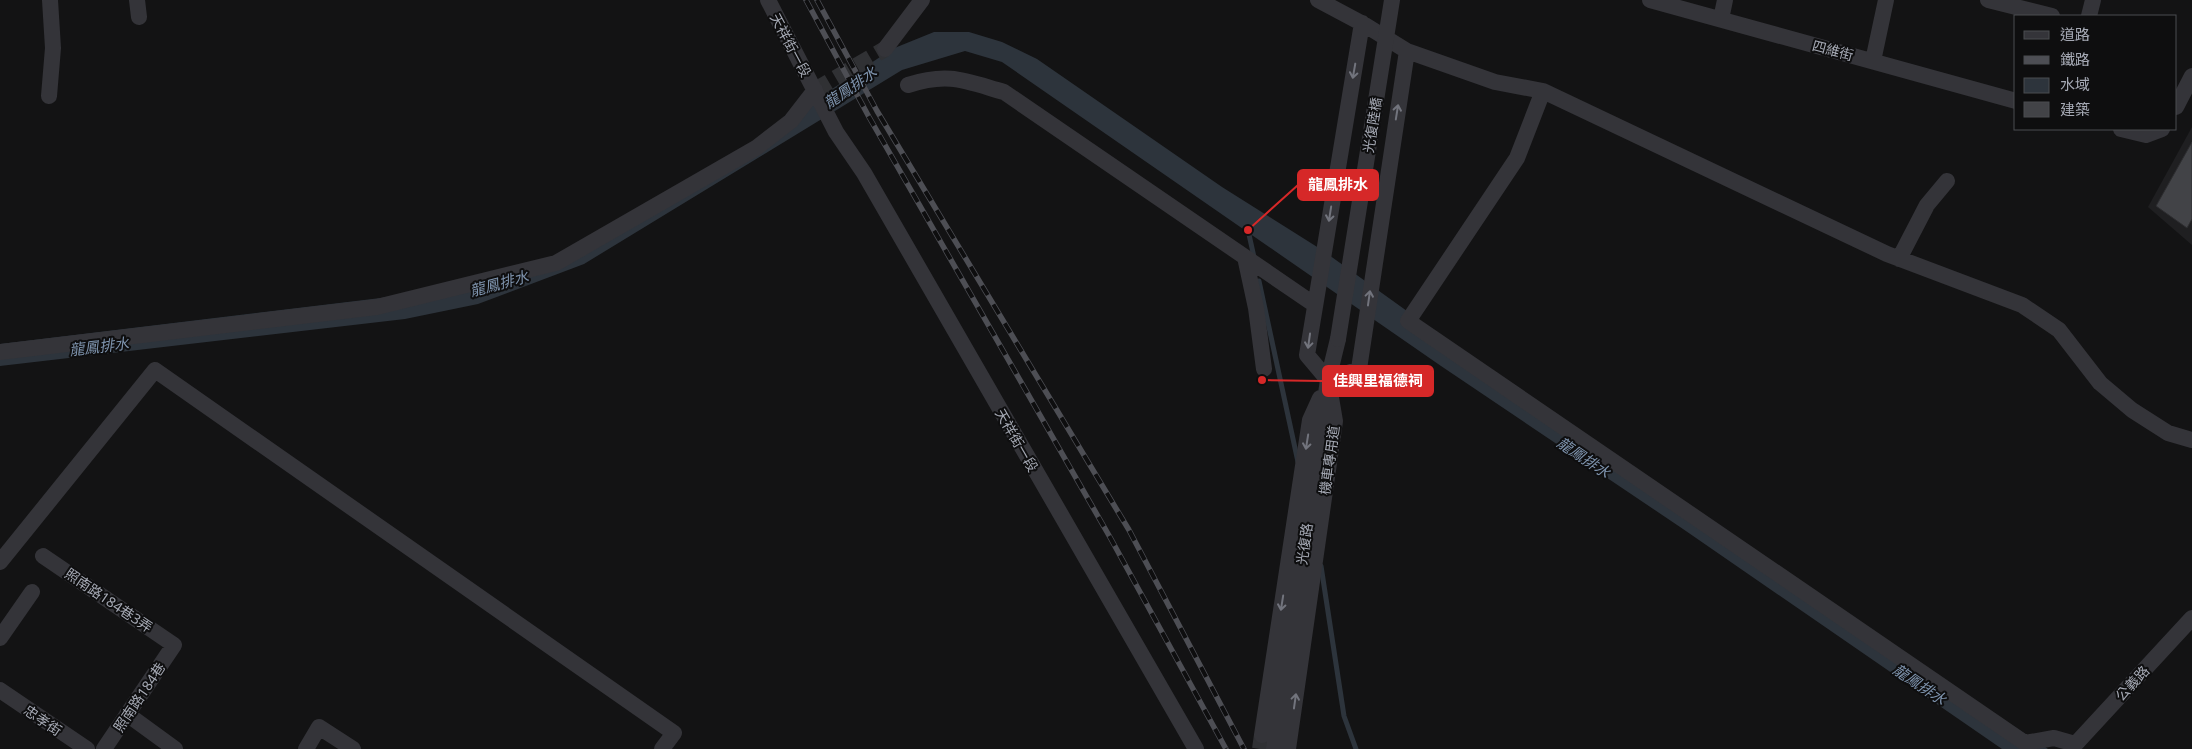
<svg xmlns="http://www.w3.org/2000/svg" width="2192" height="749" viewBox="0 0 2192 749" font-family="'Noto Sans','Noto Sans TC',sans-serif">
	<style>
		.built { fill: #1f1f21 }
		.water { fill: #2d343c }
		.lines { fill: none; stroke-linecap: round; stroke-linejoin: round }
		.stream { stroke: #2d343c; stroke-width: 5 }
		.building { fill: #424347; stroke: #2d2d30 }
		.minor-tunnel { stroke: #303134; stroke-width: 16; stroke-dasharray: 16 8; stroke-linecap: butt }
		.minor { stroke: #343439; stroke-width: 16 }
		.rail-casing { stroke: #4d4e54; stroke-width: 5.5 }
		.rail { stroke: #0e0e0f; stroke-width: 4; stroke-dasharray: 11; stroke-linecap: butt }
		.minor-bridge { stroke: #343439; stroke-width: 16 }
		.oneway { stroke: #72747d }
		.labels { text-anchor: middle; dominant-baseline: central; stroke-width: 4; stroke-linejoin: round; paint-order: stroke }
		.street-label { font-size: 14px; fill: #a5a9b4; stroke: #0e0e0f }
		.water-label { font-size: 15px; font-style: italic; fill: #7e93ad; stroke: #0e0e0f }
		.leader { fill: none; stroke: #d62828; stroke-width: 2 }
		.callout-dot { fill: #d62828; stroke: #0e0e0f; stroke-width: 2 }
		.callout { fill: #d62828; stroke: #d62828; stroke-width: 2 }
		.callout-label { font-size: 15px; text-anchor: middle; font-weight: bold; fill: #fff }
	</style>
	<rect width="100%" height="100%" fill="#131314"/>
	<path class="built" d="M 2192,127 L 2192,245 L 2148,207 Z"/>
	<path class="water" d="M 934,32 L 969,32 L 1002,42 L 1037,59 L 1222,187 L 1322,250 L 1691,515 L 2048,749 L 2002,749 L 1683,529 L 1441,366 L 1002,62 L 965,51 L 902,70 L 584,264 L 478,304 L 405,319 L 0,366 L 0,344 L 389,297 L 563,255 L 742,149 L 892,49 Z"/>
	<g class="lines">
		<path class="stream" d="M 1248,230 L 1254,257
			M 1259,281 L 1298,462
			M 1321,566 L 1344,716 L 1356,749"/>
	</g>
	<path class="building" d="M 2192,142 L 2192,219 L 2187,228 L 2156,206 Z"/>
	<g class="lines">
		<path class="minor-tunnel" d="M 815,90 L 885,49
			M 1260,749 L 1262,735"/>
		<path class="minor" d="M 137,0 L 139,17
			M 768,0 L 836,132 L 864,173 L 1196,749
			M 1318,0 L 1365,25 L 1407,51 L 1495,82 L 1543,91 L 1887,254 L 2022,305 L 2059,330 L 2100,383 L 2132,410 L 2168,433 L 2192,440
			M 1650,0 L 2016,101
			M 1988,0 L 2052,16
			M 2089,16 L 2093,0
			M 1721,19 L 1725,0
			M 885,49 L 922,0
			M 1873,61 L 1886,0
			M 908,85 C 949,72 965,81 1004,92 L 1315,305
			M 1543,91 L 1517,158 L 1408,321 L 2025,743 L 2054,738 L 2075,744
			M 49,96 L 53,48 L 50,0
			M 2176,107 L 2192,76
			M 2121,129 L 2146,135 L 2162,129
			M 1245,257 L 1256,308 L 1264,369
			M 1899,259 L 1927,205 L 1947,181
			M 0,352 L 377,307 L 556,263 L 756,148 L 791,121 L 815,90
			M 1328,380 L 1359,369 L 1407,51
			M 43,556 L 174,645 L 104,749
			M 0,562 L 155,370 L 674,733 L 662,749
			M 0,638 L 32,592
			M 0,690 L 87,749
			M 127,714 L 175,749
			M 1262,735 L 1310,420 L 1320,398
			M 306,749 L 319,727 L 353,749
			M 1274,749 L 1328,380 L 1338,339
			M 1288,749 L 1335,421 L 1328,380 L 1307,355 L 1362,23
			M 2071,749 L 2192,618"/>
		<defs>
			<path id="rail" d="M 806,0 L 869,117 L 1111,539 L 1226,749
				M 817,0 L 877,111 L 1129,530 L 1244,749"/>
		</defs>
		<use href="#rail" class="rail-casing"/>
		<use href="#rail" class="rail"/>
		<path class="minor-bridge" d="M 1338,339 L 1392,0"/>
	</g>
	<defs><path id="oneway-shaft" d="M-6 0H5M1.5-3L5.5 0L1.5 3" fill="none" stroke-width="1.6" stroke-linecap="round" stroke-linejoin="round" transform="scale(1.25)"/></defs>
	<g class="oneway">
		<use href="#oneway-shaft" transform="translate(1354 71) rotate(100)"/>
		<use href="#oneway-shaft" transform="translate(1397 112) rotate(-81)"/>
		<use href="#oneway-shaft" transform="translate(1330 214) rotate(99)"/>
		<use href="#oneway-shaft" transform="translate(1369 298) rotate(-82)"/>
		<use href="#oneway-shaft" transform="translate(1309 341) rotate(98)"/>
		<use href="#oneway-shaft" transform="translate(1307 442) rotate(99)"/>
		<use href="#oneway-shaft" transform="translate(1282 603) rotate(99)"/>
		<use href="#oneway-shaft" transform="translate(1295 701) rotate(-82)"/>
	</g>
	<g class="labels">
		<g class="street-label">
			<text transform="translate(791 45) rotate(62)">天祥街一段</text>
			<text transform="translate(1833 50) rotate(15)">四維街</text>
			<text transform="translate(1372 125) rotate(-81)">光復陸橋</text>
			<text transform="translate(1017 440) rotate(60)">天祥街一段</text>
			<text transform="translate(1329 460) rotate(-82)">機車專用道</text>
			<text transform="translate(1304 544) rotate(-82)">光復路</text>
			<text transform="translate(109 600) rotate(34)">照南路184巷3弄</text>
			<text transform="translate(2132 683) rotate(-47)">公義路</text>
			<text transform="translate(139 697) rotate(-56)">照南路184巷</text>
			<text transform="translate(43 720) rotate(34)">忠孝街</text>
		</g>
		<g class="water-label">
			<text transform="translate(850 87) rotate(-35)">龍鳳排水</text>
			<text transform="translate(499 283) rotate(-15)">龍鳳排水</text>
			<text transform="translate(99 346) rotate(-7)">龍鳳排水</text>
			<text transform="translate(1584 457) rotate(34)">龍鳳排水</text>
			<text transform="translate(1920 684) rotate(34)">龍鳳排水</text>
		</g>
	</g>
	<path class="leader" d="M1248 230L1298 185M1262 380L1323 381"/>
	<g class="callout-dot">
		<circle cx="1248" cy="230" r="5"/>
		<circle cx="1262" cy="380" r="5"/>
	</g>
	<g class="callout">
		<rect x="1298" y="170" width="80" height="30" rx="5"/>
		<rect x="1323" y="366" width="110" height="30" rx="5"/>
	</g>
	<g class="callout-label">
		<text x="1338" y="190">龍鳳排水</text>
		<text x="1378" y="386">佳興里福德祠</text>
	</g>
	<rect x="2014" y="15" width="162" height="115" fill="#0e0e0f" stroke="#4a4c51"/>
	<rect x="2024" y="31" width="25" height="8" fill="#343439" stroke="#4a4c51"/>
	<text x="2060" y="40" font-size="15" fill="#a5a9b4">道路</text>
	<rect x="2024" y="56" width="25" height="8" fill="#4d4e54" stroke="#4a4c51"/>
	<text x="2060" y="65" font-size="15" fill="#a5a9b4">鐵路</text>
	<rect x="2024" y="78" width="25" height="15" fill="#2d343c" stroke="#4a4c51"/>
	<text x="2060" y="90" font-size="15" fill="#a5a9b4">水域</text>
	<rect x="2024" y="102" width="25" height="15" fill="#424347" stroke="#4a4c51"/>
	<text x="2060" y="115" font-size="15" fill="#a5a9b4">建築</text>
</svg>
